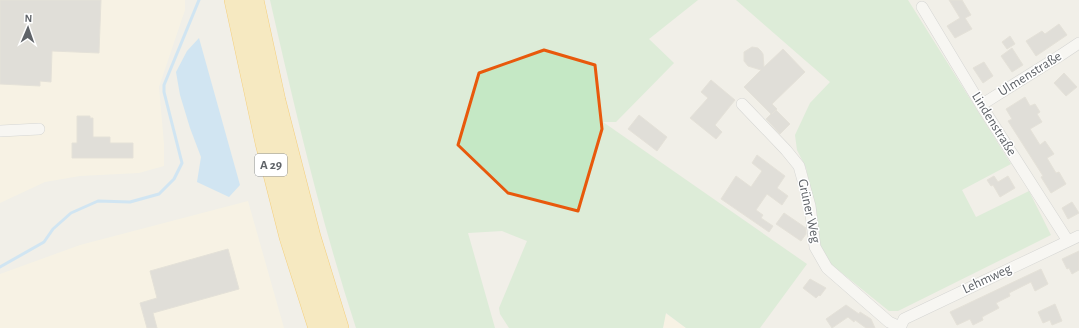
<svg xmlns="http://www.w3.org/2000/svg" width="1079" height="328" viewBox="0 0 1079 328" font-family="'Alegreya Sans',sans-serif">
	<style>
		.commercial { fill: #fef7e0 }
		.green { fill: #c5e8c5 }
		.water { fill: #aadaff }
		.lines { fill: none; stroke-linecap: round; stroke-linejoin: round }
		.stream { stroke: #aadaff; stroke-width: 3 }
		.building { fill: #cccac5; stroke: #d6d1c6 }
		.minor-casing { stroke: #b5b8bc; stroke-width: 12 }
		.motorway-casing { stroke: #f9ab00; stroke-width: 22 }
		.minor { stroke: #fff; stroke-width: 11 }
		.motorway { stroke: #fde293; stroke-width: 21 }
		.marked { fill: none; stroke: #e8590c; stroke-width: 3; stroke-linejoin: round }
		.labels { text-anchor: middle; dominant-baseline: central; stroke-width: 3; stroke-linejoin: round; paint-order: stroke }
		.shield { fill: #fff; stroke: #8f9295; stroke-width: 1 }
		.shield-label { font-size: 13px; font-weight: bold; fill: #5f6368 }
		.street-label { font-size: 14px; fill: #5f6368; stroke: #fff }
	</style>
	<rect width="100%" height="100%" fill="#f1efe8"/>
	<path class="commercial" d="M 0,0 L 185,0 L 185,10 L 159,87 L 164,144 L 164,166 L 139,173 L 80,176 L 45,182 L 0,203 Z
		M 248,201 L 284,328 L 0,328 L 0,274 L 80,245 Z
		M 665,313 L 686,328 L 663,328 Z"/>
	<path class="green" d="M 270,0 L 698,0 L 649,39 L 674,63 L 616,122 L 603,122 L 807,264 L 760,328 L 686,328 L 666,313 L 663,328 L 509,328 L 500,314 L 499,308 L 527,241 L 502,231 L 468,233 L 495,328 L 356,328 C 321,221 295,110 270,0 Z
		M 736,0 L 908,0 L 1011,164 L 962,190 L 976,217 L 1029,191 L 1051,235 L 898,311 L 889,311 L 832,265 L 819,247 L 815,214 L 806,168 L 797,150 L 795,135 L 810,103 L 830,82 Z"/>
	<path class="water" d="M 199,38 L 240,185 L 229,197 L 197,182 L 201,157 L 190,128 L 180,95 L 176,72 L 187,51 Z"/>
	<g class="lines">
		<path class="stream" d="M 0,267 L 44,242 L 53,229 L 71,213 L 98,201 L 130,202 L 159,194 L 174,179 L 182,163 L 164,92 L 164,85 L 199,0"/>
	</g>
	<path class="building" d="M 0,0 L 101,0 L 99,53 L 52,51 L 51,82 L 40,81 L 40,86 L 0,84 Z
		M 949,0 L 962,0 L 971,15 L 965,18 L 972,29 L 955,38 L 947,26 L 960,18 Z
		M 1059,24 L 1067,35 L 1036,56 L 1026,41 L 1042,31 L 1045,34 Z
		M 1010,36 L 1015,44 L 1007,49 L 1002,42 Z
		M 752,47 L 758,48 L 761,51 L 763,54 L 764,67 L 783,49 L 805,72 L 772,104 L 777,109 L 772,114 L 776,110 L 790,124 L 780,134 L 766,119 L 771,114 L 744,87 L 761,70 L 748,66 L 744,61 L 744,52 Z
		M 1012,48 L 1023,65 L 1012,72 L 1001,56 Z
		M 984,62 L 993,76 L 983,83 L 973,68 Z
		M 1064,73 L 1077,87 L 1066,96 L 1054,83 Z
		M 711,80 L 735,100 L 715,125 L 722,132 L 716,139 L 690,118 L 708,98 L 701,92 Z
		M 1025,97 L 1030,106 L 1035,104 L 1040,112 L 1037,114 L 1042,122 L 1030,129 L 1040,145 L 1045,141 L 1054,154 L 1047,158 L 1056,173 L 1059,172 L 1066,184 L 1051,193 L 1041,177 L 1043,176 L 1008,121 L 1012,119 L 1006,109 Z
		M 639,115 L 667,137 L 657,151 L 628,129 Z
		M 77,116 L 90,116 L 90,118 L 93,118 L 93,137 L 110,137 L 110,143 L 133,143 L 133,158 L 72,158 L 72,143 L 77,143 Z
		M 757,155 L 785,176 L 777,188 L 788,196 L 782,205 L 767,194 L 756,210 L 763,215 L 761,218 L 773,226 L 769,232 L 721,199 L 736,176 L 751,187 L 762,171 L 752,163 Z
		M 994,176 L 998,182 L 1008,176 L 1015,188 L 1000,197 L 993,185 L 991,186 L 987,180 Z
		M 1072,202 L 1079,213 L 1068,219 L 1062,208 Z
		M 784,213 L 806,228 L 806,234 L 801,241 L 776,224 Z
		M 228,249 L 239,289 L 153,313 L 157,328 L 147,328 L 140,303 L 157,298 L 150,271 Z
		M 1079,251 L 1079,270 L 1072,274 L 1069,268 L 1067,269 L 1062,259 Z
		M 1041,269 L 1048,284 L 1035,291 L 1031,282 L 1009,293 L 1010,296 L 996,303 L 999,308 L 982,317 L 983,320 L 973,325 L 970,319 L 957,325 L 950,312 Z
		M 810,279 L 826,288 L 820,296 L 819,295 L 816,298 L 803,288 Z
		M 1055,304 L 1062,321 L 1052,325 L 1050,320 L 1043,323 L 1038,312 Z
		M 846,305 L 859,314 L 860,312 L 871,319 L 875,328 L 866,328 L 855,320 L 854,322 L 848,317 L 832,328 L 826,319 Z"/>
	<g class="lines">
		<defs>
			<path id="minor" d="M 922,7 L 981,105 L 1068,241
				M 742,104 L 786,150 L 799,166 L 810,206 L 815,247 L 827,268 L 889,322 L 900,327
				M 981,105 L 1061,55 L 1079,43
				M 0,131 L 39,129
				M 900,328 L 904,319 L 1079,236"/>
			<path id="motorway" d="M 235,0 L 266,143 L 290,237 L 319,328
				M 253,0 L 275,101 L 310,237 L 338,328"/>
		</defs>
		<use href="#minor" class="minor-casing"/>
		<use href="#motorway" class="motorway-casing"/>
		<use href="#minor" class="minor"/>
		<use href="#motorway" class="motorway"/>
	</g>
	<path d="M0 0H1079V328H0ZM 544,50 L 595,65 L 602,129 L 578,211 L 508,193 L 458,145 L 479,73 Z" fill="#f1efe8" fill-opacity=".55" fill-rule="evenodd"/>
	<path class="marked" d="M 544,50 L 595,65 L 602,129 L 578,211 L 508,193 L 458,145 L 479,73 Z"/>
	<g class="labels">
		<rect class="shield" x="255" y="154" width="32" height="22" rx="3"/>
		<g class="shield-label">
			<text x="271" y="165">A 29</text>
		</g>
		<g class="street-label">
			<text transform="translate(1030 74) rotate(-32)">Ulmenstraße</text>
			<text transform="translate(994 124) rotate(58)">Lindenstraße</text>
			<text transform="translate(809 211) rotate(78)">Grüner Weg</text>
			<text transform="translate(987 279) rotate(-25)">Lehmweg</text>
		</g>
	</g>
	<g transform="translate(28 28) rotate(2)" stroke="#ffffff" stroke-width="3" paint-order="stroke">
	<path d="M0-3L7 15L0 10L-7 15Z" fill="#5f6368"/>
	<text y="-6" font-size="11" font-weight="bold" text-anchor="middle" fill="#5f6368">N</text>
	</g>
</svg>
